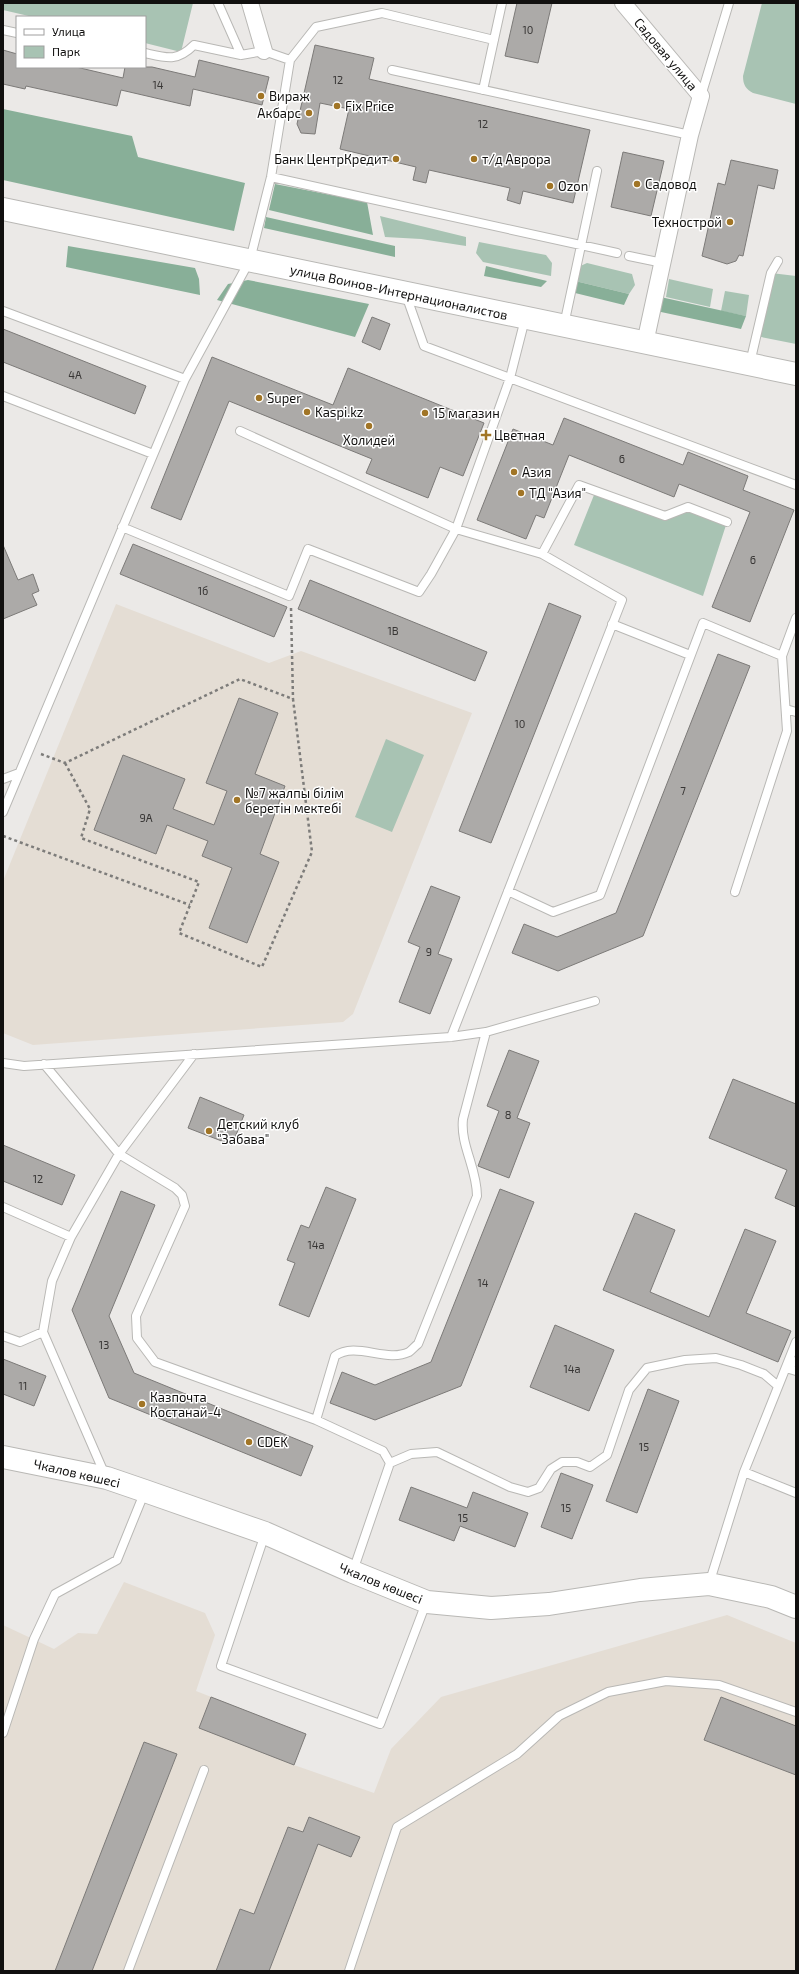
<svg xmlns="http://www.w3.org/2000/svg" width="799" height="1974" viewBox="0 0 799 1974" font-family="'Exo 2',sans-serif">
	<style>
		.built { fill: #e4ddd4 }
		.green { fill: #a8c3b3 }
		.forest { fill: #88af98 }
		.building { fill: #acaaa8; stroke: #7c7a78 }
		.lines { fill: none; stroke-linecap: round; stroke-linejoin: round }
		.lane-casing { stroke: #b9b8b5; stroke-width: 10 }
		.street-casing { stroke: #b9b8b5; stroke-width: 18 }
		.secondary-casing { stroke: #b9b8b5; stroke-width: 24 }
		.path { stroke: #7d7c7a; stroke-width: 2.5; stroke-dasharray: 3 3; stroke-linecap: butt }
		.lane { stroke: #fff; stroke-width: 8 }
		.street { stroke: #fff; stroke-width: 16 }
		.secondary { stroke: #fff; stroke-width: 22 }
		.poi-dot { fill: #a17526; stroke: #fff; stroke-width: 1.5 }
		.labels { text-anchor: middle; dominant-baseline: central; stroke-width: 3; stroke-linejoin: round; paint-order: stroke }
		.number-label { font-size: 11px; fill: #383635 }
		.street-label { font-size: 13px; fill: #11100f; stroke: #fff }
		.poi-label { font-size: 13px; fill: #11100f; stroke: #fff; text-anchor: start }
	</style>
	<rect width="100%" height="100%" fill="#ebe9e7"/>
	<path class="built" d="M 116,604 L 269,663 L 301,651 L 472,713 L 353,1014 L 343,1022 L 33,1045 L 3,1033 L 3,881 Z
		M 124,1582 L 205,1613 L 215,1635 L 196,1691 L 306,1734 L 294,1765 L 374,1793 L 391,1749 L 441,1697 L 727,1615 L 796,1643 L 796,1971 L 3,1971 L 3,1625 L 54,1649 L 78,1633 L 97,1634 Z"/>
	<path class="green" d="M 3,3 L 193,3 L 181,52 L 145,43 L 145,17 L 33,17 L 3,10 Z
		M 762,3 L 796,3 L 796,104 L 753,93 C 746,89 743,85 743,76 Z
		M 380,216 L 466,237 L 466,246 L 421,239 L 385,237 Z
		M 479,242 L 546,255 L 552,263 L 551,276 L 483,262 L 476,253 Z
		M 587,263 L 632,274 L 635,285 L 629,294 L 571,280 L 576,268 Z
		M 771,273 L 796,276 L 796,344 L 756,336 Z
		M 669,279 L 713,289 L 710,307 L 666,297 Z
		M 725,291 L 749,295 L 746,316 L 721,311 Z
		M 594,495 L 665,520 L 688,511 L 727,522 L 703,596 L 574,545 Z
		M 386,739 L 424,755 L 392,832 L 355,817 Z"/>
	<path class="forest" d="M 3,109 L 132,136 L 138,157 L 245,183 L 234,231 L 3,180 Z
		M 275,184 L 367,202 L 373,235 L 269,210 Z
		M 266,217 L 395,246 L 395,257 L 264,228 Z
		M 68,246 L 195,268 L 199,279 L 200,295 L 66,267 Z
		M 486,266 L 547,281 L 541,287 L 484,276 Z
		M 248,280 L 369,304 L 355,337 L 217,300 L 228,284 Z
		M 571,280 L 629,294 L 624,305 L 571,292 Z
		M 656,296 L 746,316 L 741,329 L 661,312 Z"/>
	<path class="building" d="M 517,3 L 552,3 L 538,63 L 505,56 Z
		M 315,45 L 374,58 L 369,79 L 590,130 L 573,203 L 523,191 L 520,204 L 507,200 L 510,188 L 429,170 L 426,183 L 413,180 L 416,167 L 340,149 L 349,109 L 320,103 L 315,134 L 301,133 L 297,124 Z
		M 3,50 L 17,54 L 17,67 L 76,67 L 123,78 L 125,67 L 152,67 L 195,77 L 199,60 L 269,77 L 262,105 L 193,89 L 190,106 L 121,90 L 117,106 L 26,86 L 25,89 L 3,84 Z
		M 623,152 L 664,161 L 651,216 L 611,207 Z
		M 731,160 L 778,170 L 774,189 L 758,185 L 743,256 L 739,255 L 736,261 L 727,264 L 702,256 L 718,183 L 725,185 Z
		M 372,317 L 390,324 L 380,350 L 362,342 Z
		M 3,329 L 146,386 L 135,414 L 3,362 Z
		M 212,357 L 333,405 L 348,368 L 484,423 L 463,476 L 440,467 L 428,498 L 366,473 L 372,459 L 229,401 L 181,520 L 151,508 Z
		M 564,418 L 683,465 L 688,452 L 748,476 L 743,490 L 794,510 L 750,622 L 712,607 L 750,512 L 679,484 L 674,497 L 569,455 L 544,518 L 536,515 L 526,539 L 477,520 L 513,429 L 553,445 Z
		M 133,544 L 287,607 L 274,637 L 120,574 Z
		M 3,545 L 18,580 L 33,574 L 39,591 L 32,594 L 37,605 L 3,619 Z
		M 310,580 L 487,652 L 475,681 L 298,609 Z
		M 549,603 L 581,616 L 491,843 L 459,831 Z
		M 718,654 L 750,666 L 643,936 L 558,971 L 512,953 L 524,924 L 557,937 L 616,913 Z
		M 239,698 L 278,713 L 255,774 L 285,786 L 260,854 L 279,862 L 247,943 L 209,928 L 232,868 L 202,856 L 208,841 L 167,825 L 156,854 L 94,830 L 123,755 L 185,779 L 173,809 L 214,825 L 227,791 L 206,783 Z
		M 431,886 L 460,897 L 438,954 L 452,959 L 430,1014 L 399,1002 L 420,947 L 408,942 Z
		M 509,1050 L 539,1061 L 517,1118 L 530,1123 L 509,1178 L 478,1166 L 499,1111 L 487,1106 Z
		M 733,1079 L 796,1104 L 796,1207 L 775,1198 L 787,1170 L 709,1138 Z
		M 200,1097 L 244,1115 L 232,1145 L 188,1128 Z
		M 3,1145 L 75,1175 L 62,1205 L 3,1181 Z
		M 326,1187 L 356,1199 L 309,1317 L 279,1305 L 295,1263 L 287,1260 L 301,1225 L 309,1228 Z
		M 500,1189 L 534,1202 L 461,1386 L 375,1420 L 330,1403 L 342,1372 L 375,1385 L 431,1362 Z
		M 121,1191 L 155,1205 L 109,1316 L 134,1373 L 313,1446 L 301,1476 L 109,1398 L 72,1310 Z
		M 635,1213 L 675,1230 L 650,1292 L 709,1317 L 745,1229 L 776,1241 L 746,1313 L 791,1331 L 778,1362 L 603,1290 Z
		M 555,1325 L 614,1350 L 589,1411 L 530,1387 Z
		M 3,1359 L 46,1376 L 34,1406 L 3,1394 Z
		M 648,1389 L 679,1401 L 637,1513 L 606,1501 Z
		M 561,1473 L 593,1485 L 572,1539 L 541,1527 Z
		M 411,1487 L 467,1508 L 473,1492 L 528,1513 L 515,1547 L 460,1526 L 454,1541 L 399,1520 Z
		M 211,1697 L 306,1734 L 294,1765 L 199,1728 Z
		M 721,1697 L 796,1726 L 796,1775 L 704,1740 Z
		M 144,1742 L 177,1754 L 92,1971 L 55,1971 Z
		M 309,1817 L 360,1837 L 351,1857 L 318,1844 L 269,1971 L 216,1971 L 240,1909 L 254,1914 L 288,1827 L 303,1832 Z"/>
	<g class="lines">
		<defs>
			<path id="lane" d="M 218,3 L 241,55
				M 3,30 L 17,33
				M 145,53 C 167,58 177,62 194,45 L 241,55 L 264,51 L 290,60
				M 392,70 L 690,135
				M 483,90 L 502,3
				M 701,96 L 729,3
				M 271,177 L 617,253
				M 629,256 L 663,263
				M 406,295 L 424,346 L 796,485
				M 3,311 L 185,379
				M 564,325 L 597,171
				M 750,363 L 771,273 L 778,261
				M 3,396 L 153,454
				M 240,431 L 456,529 L 542,554 L 622,600 L 451,1037
				M 122,527 L 289,596 L 308,549 L 419,592 L 431,574 L 456,529 L 510,378 L 525,319
				M 542,554 L 579,485 L 665,516 L 688,507 L 727,522
				M 612,624 L 690,655
				M 786,709 L 796,712
				M 3,779 L 19,773
				M 3,812 L 185,379 L 250,260 L 271,177 L 290,60 L 316,27 L 382,13 L 494,40
				M 508,891 L 553,912 L 600,895 L 703,623 L 782,656 L 796,618
				M 735,892 L 787,731 L 782,656
				M 3,1063 L 24,1066 L 451,1037 L 486,1032 L 595,1001
				M 44,1064 L 119,1154 L 175,1188 L 182,1195 L 185,1206 L 136,1316 L 137,1338 L 155,1362 L 316,1420 L 383,1451 L 390,1463 L 353,1571
				M 3,1207 L 71,1237
				M 3,1336 L 20,1342 L 43,1332
				M 796,1361 L 786,1368 L 796,1371
				M 316,1420 L 335,1356 C 356,1341 386,1363 409,1352 C 412,1350 415,1346 418,1344 L 477,1196 C 477,1168 460,1145 463,1119 L 486,1032
				M 390,1463 L 411,1454 L 437,1452 L 510,1487 L 528,1492 L 539,1488 L 551,1469 L 562,1462 L 577,1462 L 590,1467 L 607,1455 L 629,1390 L 647,1368 L 685,1360 L 716,1358 L 741,1365 L 764,1374 L 778,1386
				M 744,1472 L 796,1493
				M 105,1475 L 43,1332 L 52,1281 L 71,1237 L 119,1154 L 194,1054
				M 265,1534 L 221,1666 L 380,1724 L 426,1603
				M 709,1584 L 744,1472 L 796,1342
				M 3,1733 L 34,1639 L 55,1594 L 117,1560 L 145,1491
				M 128,1971 L 204,1770
				M 349,1971 L 397,1827 L 517,1754 L 559,1716 L 608,1692 L 666,1681 L 719,1685 L 796,1712"/>
			<path id="street" d="M 250,3 L 264,51
				M 623,3 L 701,96 L 690,135 L 645,343"/>
			<path id="secondary" d="M 3,209 L 796,374
				M 3,1457 L 107,1478 L 145,1491 L 265,1533 L 353,1572 L 427,1602 L 491,1608 L 549,1604 L 640,1590 L 709,1584 L 771,1597 L 796,1607"/>
		</defs>
		<use href="#lane" class="lane-casing"/>
		<use href="#street" class="street-casing"/>
		<use href="#secondary" class="secondary-casing"/>
		<path class="path" d="M 291,608 L 293,699
			M 41,754 L 65,763 L 240,679 L 293,699 L 312,852 L 262,967 L 179,933 L 199,882 L 81,838 L 90,809 L 65,763
			M 3,836 L 190,905"/>
		<use href="#lane" class="lane"/>
		<use href="#street" class="street"/>
		<use href="#secondary" class="secondary"/>
	</g>
	<g class="poi-dot">
		<circle cx="261" cy="96" r="4"/>
		<circle cx="337" cy="106" r="4"/>
		<circle cx="309" cy="113" r="4"/>
		<circle cx="396" cy="159" r="4"/>
		<circle cx="474" cy="159" r="4"/>
		<circle cx="637" cy="184" r="4"/>
		<circle cx="550" cy="186" r="4"/>
		<circle cx="730" cy="222" r="4"/>
		<circle cx="259" cy="398" r="4"/>
		<circle cx="307" cy="412" r="4"/>
		<circle cx="425" cy="413" r="4"/>
		<circle cx="369" cy="426" r="4"/>
		<path d="M484 429h4v4h4v4h-4v4h-4v-4h-4v-4h4z"/>
		<circle cx="514" cy="472" r="4"/>
		<circle cx="521" cy="493" r="4"/>
		<circle cx="237" cy="800" r="4"/>
		<circle cx="209" cy="1131" r="4"/>
		<circle cx="142" cy="1404" r="4"/>
		<circle cx="249" cy="1442" r="4"/>
	</g>
	<g class="labels">
		<g class="number-label">
			<text x="528" y="29">10</text>
			<text x="338" y="79">12</text>
			<text x="158" y="84">14</text>
			<text x="483" y="123">12</text>
			<text x="75" y="374">4А</text>
			<text x="622" y="458">6</text>
			<text x="753" y="559">6</text>
			<text x="203" y="590">1б</text>
			<text x="393" y="630">1В</text>
			<text x="520" y="723">10</text>
			<text x="683" y="790">7</text>
			<text x="146" y="817">9А</text>
			<text x="429" y="951">9</text>
			<text x="508" y="1114">8</text>
			<text x="38" y="1178">12</text>
			<text x="316" y="1244">14а</text>
			<text x="483" y="1282">14</text>
			<text x="104" y="1344">13</text>
			<text x="572" y="1368">14а</text>
			<text x="23" y="1385">11</text>
			<text x="644" y="1446">15</text>
			<text x="566" y="1507">15</text>
			<text x="463" y="1517">15</text>
		</g>
		<g class="street-label">
			<text transform="translate(666 54) rotate(50)">Садовая улица</text>
			<text transform="translate(399 292) rotate(12)">улица Воинов-Интернационалистов</text>
			<text transform="translate(77 1473) rotate(13)">Чкалов көшесі</text>
			<text transform="translate(381 1583) rotate(22)">Чкалов көшесі</text>
		</g>
		<g class="poi-label">
			<text x="269" y="96">Вираж</text>
			<text x="345" y="106">Fix Price</text>
			<text x="301" y="113" text-anchor="end">Акбарс</text>
			<text x="388" y="159" text-anchor="end">Банк ЦентрКредит</text>
			<text x="482" y="159">т/д Аврора</text>
			<text x="645" y="184">Садовод</text>
			<text x="558" y="186">Ozon</text>
			<text x="722" y="222" text-anchor="end">Технострой</text>
			<text x="267" y="398">Super</text>
			<text x="315" y="412">Kaspi.kz</text>
			<text x="433" y="413">15 магазин</text>
			<text x="494" y="435">Цветная</text>
			<text x="369" y="440" text-anchor="middle">Холидей</text>
			<text x="522" y="472">Азия</text>
			<text x="529" y="493">ТД "Азия"</text>
			<text x="245" y="793">№7 жалпы білім<tspan x="245" dy="15">беретін мектебі</tspan></text>
			<text x="217" y="1124">Детский клуб<tspan x="217" dy="15">"Забава"</tspan></text>
			<text x="150" y="1397">Казпочта<tspan x="150" dy="15">Костанай-4</tspan></text>
			<text x="257" y="1442">CDEK</text>
		</g>
	</g>
	<rect width="799" height="1974" fill="none" stroke="#11100f" stroke-width="8"/>
	<rect x="16" y="16" width="130" height="52" fill="#ffffff" stroke="#a09f9f"/>
	<rect x="24" y="29" width="20" height="6" fill="#ffffff" stroke="#a09f9f"/>
	<text x="52" y="36" font-size="12" fill="#11100f">Улица</text>
	<rect x="24" y="46" width="20" height="12" fill="#a8c3b3" stroke="#a09f9f"/>
	<text x="52" y="56" font-size="12" fill="#11100f">Парк</text>
</svg>
